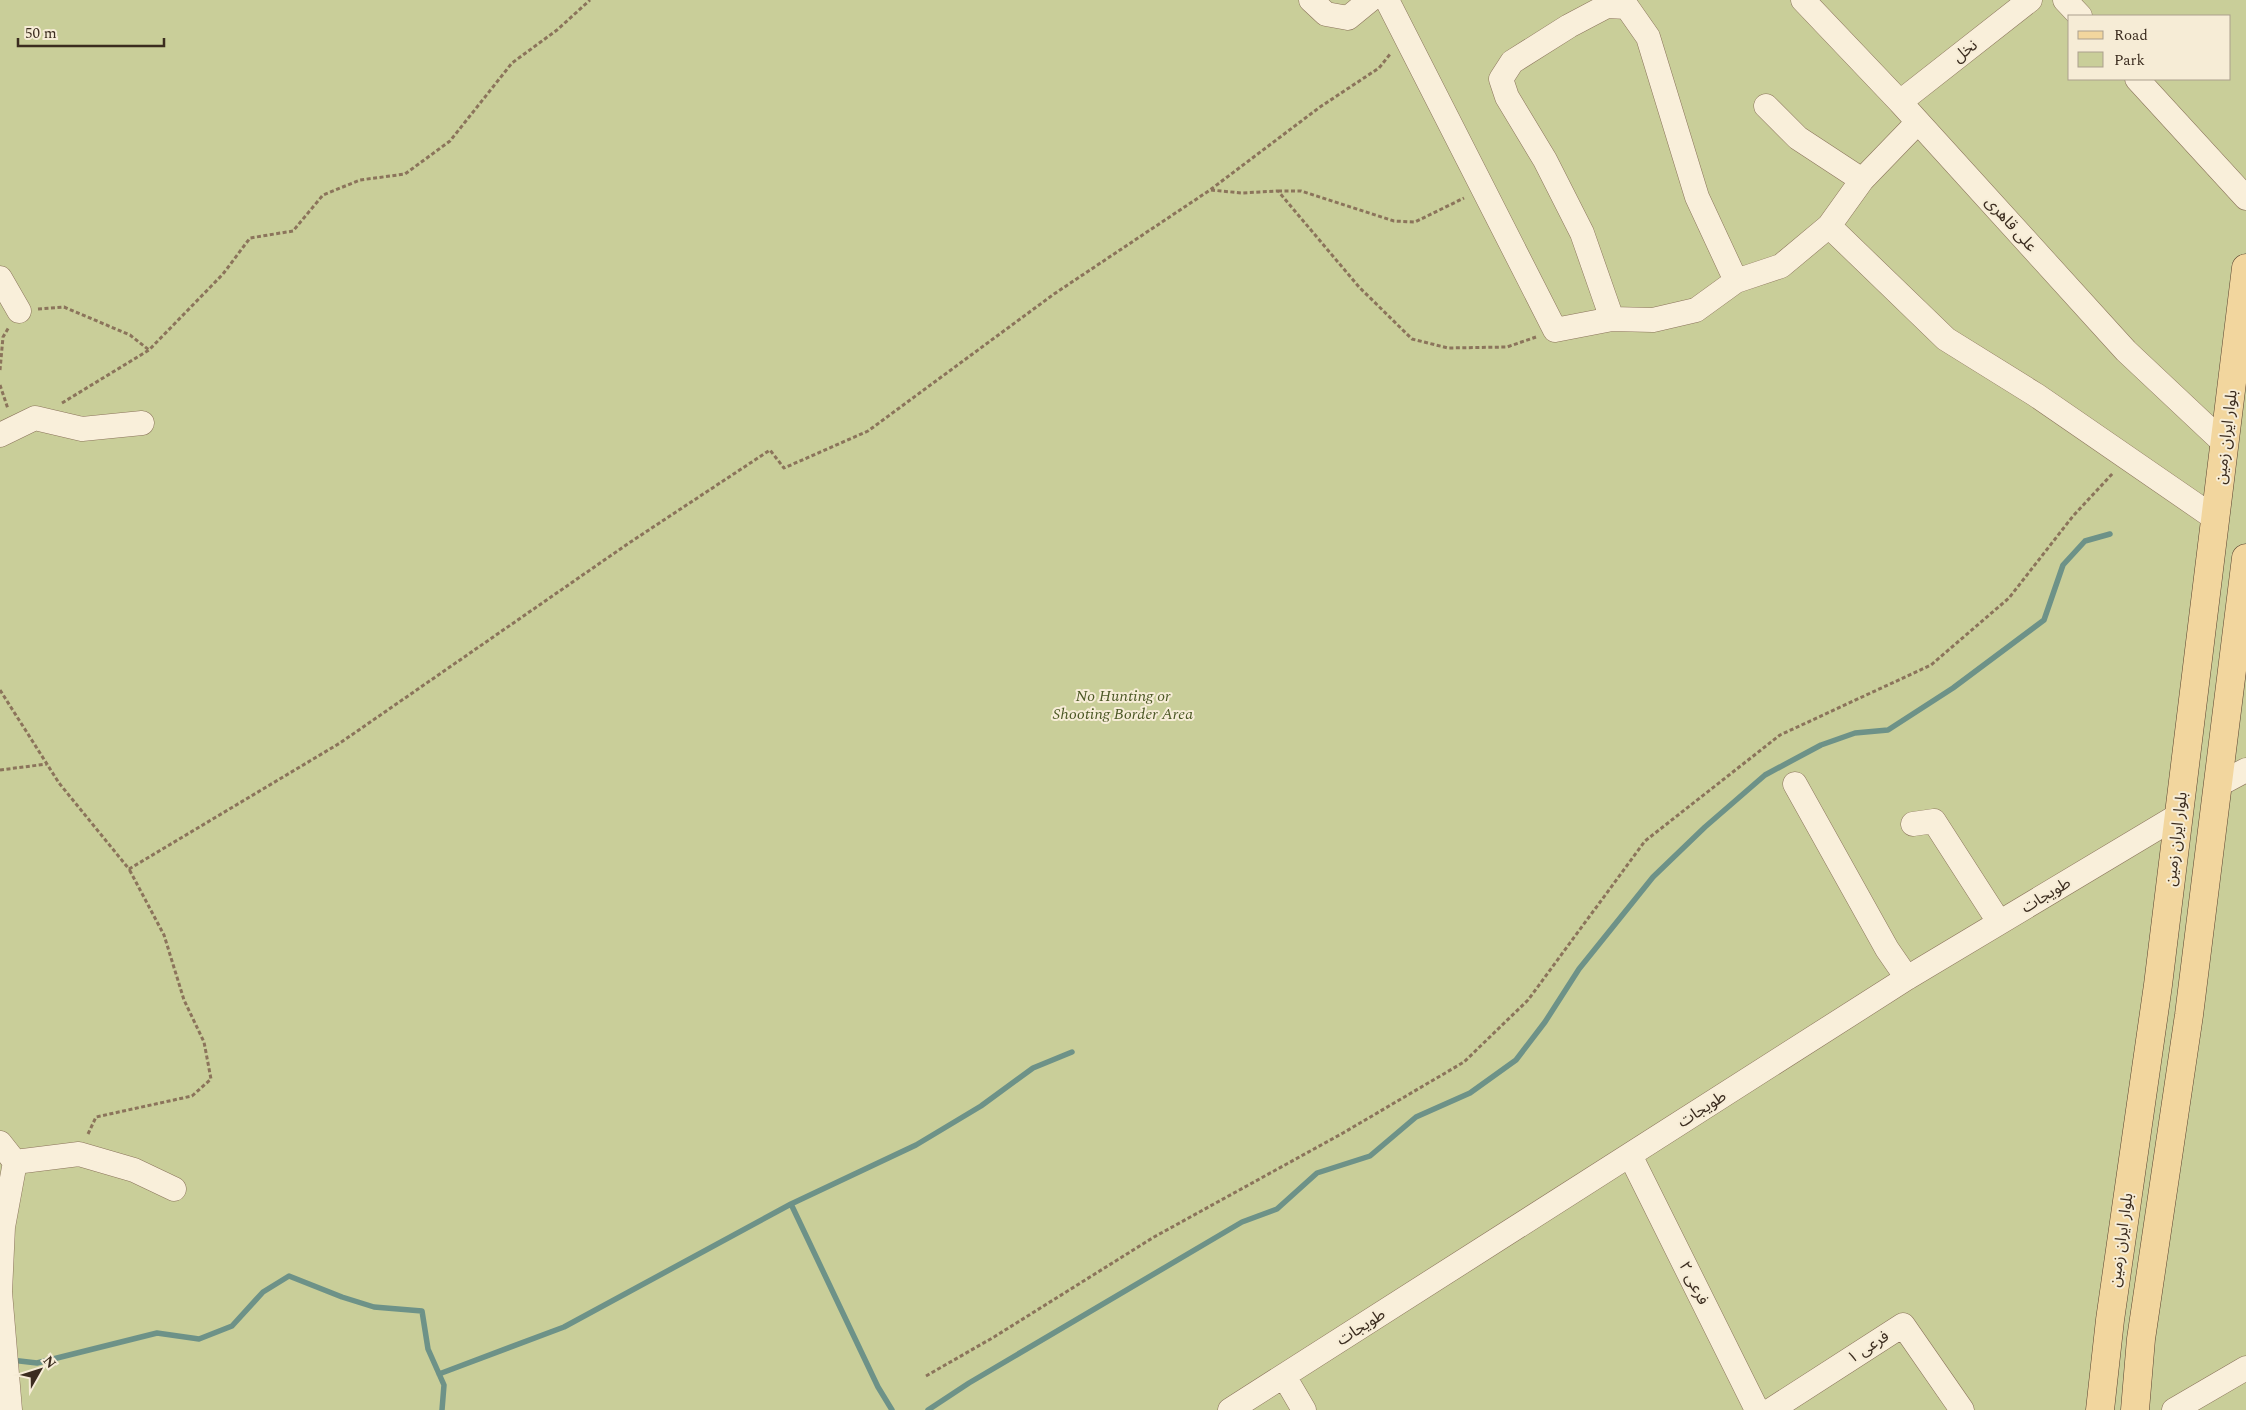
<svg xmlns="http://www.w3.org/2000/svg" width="2246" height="1410" viewBox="0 0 2246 1410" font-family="Spectral,'Noto Sans Arabic',serif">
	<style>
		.green { fill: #c9ce99; fill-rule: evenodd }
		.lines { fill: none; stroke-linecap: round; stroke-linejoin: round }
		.stream { stroke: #6d9288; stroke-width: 5.5 }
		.minor-casing { stroke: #8b745b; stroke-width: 25 }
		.major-casing { stroke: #59422f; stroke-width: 29 }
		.path { stroke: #8b745b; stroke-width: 3; stroke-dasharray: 4 2.5; stroke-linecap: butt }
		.minor { stroke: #f9efda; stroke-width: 24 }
		.major { stroke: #f2d69e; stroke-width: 28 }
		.labels { text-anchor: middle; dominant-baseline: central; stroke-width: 4; stroke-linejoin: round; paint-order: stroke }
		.street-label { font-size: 16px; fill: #3b2c1f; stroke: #f6ecd6 }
		.park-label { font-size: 16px; font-style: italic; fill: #4c5825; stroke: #f6ecd6 }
	</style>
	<rect width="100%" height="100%" fill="#efe2c6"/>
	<path class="green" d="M 0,0 L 2246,0 L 2246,1410 L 0,1410 ZM 2070,16 L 2230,16 L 2230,79 L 2070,79 Z"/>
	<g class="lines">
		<path class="stream" d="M 11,1360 L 37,1363 L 157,1333 L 199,1339 L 232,1326 L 263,1292 L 289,1276 L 342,1297 L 374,1307 L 422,1311 L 428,1349 L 444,1385 L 442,1410
			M 439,1374 L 564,1327 L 791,1204
			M 892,1410 L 878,1387 L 791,1204 L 916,1145 L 981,1106 L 1033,1068 L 1072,1052
			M 928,1410 L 969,1383 L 1242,1222 L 1277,1209 L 1317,1173 L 1370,1156 L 1416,1117 L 1470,1093 L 1516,1060 L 1545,1022 L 1579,969 L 1653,877 L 1705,827 L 1765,775 L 1821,745 L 1855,733 L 1888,730 L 1953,688 L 2044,620 L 2063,565 L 2085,541 L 2110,534"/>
		<defs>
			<path id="minor" d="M 1311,0 L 1326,14 L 1348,18 L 1370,0
				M 1387,0 L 1555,330 L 1612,319 L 1653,320 L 1696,310 L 1736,281 L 1781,266 L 1829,226 L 1862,180 L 1918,122
				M 1803,0 L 1900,102 L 2126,351 L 2225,444
				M 2065,0 L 2080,16
				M 2137,79 L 2246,198
				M 1900,102 L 2030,0
				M 1766,106 L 1798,138 L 1862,180
				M 1829,226 L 1946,339 L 2036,395 L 2216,519
				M 0,278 L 19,311
				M 1612,319 L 1582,233 L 1545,160 L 1507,97 L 1501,79 L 1512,62 L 1569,26 L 1607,6 L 1627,7 L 1648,37 L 1697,197 L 1736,281
				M 0,435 L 35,418 L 82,429 L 142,423
				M 1795,784 L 1887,949 L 1907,978
				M 2218,785 L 2246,770
				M 1913,824 L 1934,821 L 1999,922
				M 0,1143 L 15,1162 L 3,1227 L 0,1292 L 10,1410
				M 1630,1155 L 1757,1410
				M 15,1162 L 79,1154 L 134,1170 L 174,1189
				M 1284,1376 L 1304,1410
				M 1230,1410 L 1907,978 L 2179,815
				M 1771,1410 L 1903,1325 L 1962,1410
				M 2174,1410 L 2246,1368"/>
			<path id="major" d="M 2100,1410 L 2110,1320 L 2158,985 L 2246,268
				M 2135,1410 L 2141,1339 L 2189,1015 L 2246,558"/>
		</defs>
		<use href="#minor" class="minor-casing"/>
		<use href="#major" class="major-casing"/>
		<path class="path" d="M 1211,190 L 1242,193 L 1278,191 L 1359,287 L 1412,339 L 1448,348 L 1507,347 L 1536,337
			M 1278,191 L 1301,191 L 1394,221 L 1415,222 L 1464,198
			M 38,309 L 64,307 L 130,335 L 149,350
			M 0,370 L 3,337 L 9,327
			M 0,385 L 8,409
			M 62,403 L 149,350 L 223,274 L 250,238 L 293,231 L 323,195 L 360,180 L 405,174 L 450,141 L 512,63 L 557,30 L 590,0
			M 0,690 L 59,783 L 129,869 L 340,743 L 629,543 L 770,450 L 784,468 L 868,431 L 1054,294 L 1210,190 L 1320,107 L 1379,68 L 1391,53
			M 0,770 L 47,764
			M 88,1134 L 96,1117 L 192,1096 L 211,1079 L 204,1042 L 184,1000 L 164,935 L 129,869
			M 926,1376 L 994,1337 L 1154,1237 L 1343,1133 L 1464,1062 L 1528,1000 L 1645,841 L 1780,735 L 1931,665 L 2009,598 L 2073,516 L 2113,473"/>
		<use href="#minor" class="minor"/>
		<use href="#major" class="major"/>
	</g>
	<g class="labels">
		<g class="street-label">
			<text transform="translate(1965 51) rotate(-38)">نخل</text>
			<text transform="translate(2011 224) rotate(48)">علی قاهری</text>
			<text transform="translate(2226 437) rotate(-83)">بلوار ایران زمین</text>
			<text transform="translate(2176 839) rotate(-83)">بلوار ایران زمین</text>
			<text transform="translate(2046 895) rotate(-31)">طویجات</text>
			<text transform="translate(1702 1109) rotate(-33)">طویجات</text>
			<text transform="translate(2121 1240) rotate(-82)">بلوار ایران زمین</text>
			<text transform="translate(1694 1283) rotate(63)">فرعی ۲</text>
			<text transform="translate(1361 1327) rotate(-33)">طویجات</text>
			<text transform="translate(1868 1347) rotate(-33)">فرعی ۱</text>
		</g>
		<g class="park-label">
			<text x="1123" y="696">No Hunting or<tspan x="1123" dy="18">Shooting Border Area</tspan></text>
		</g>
	</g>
	<rect x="2068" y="15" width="162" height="65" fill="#f6ecd6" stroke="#ab9f8d"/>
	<rect x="2078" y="31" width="25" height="8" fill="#f2d69e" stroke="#ab9f8d"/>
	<text x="2114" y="40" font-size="15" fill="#3b2c1f">Road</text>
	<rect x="2078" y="52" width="25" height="15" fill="#c9ce99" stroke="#ab9f8d"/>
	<text x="2114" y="65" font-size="15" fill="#3b2c1f">Park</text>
	<g transform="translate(40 1370) rotate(51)" stroke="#f6ecd6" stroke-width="4" paint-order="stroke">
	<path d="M0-4L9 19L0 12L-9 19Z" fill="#3b2c1f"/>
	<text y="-8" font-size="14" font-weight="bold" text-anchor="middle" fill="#3b2c1f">N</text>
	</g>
	<path d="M18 38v8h146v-8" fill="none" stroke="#3b2c1f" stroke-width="2.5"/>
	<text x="25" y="38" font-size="15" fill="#3b2c1f" stroke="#f6ecd6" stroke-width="4" paint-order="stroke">50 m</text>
</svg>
